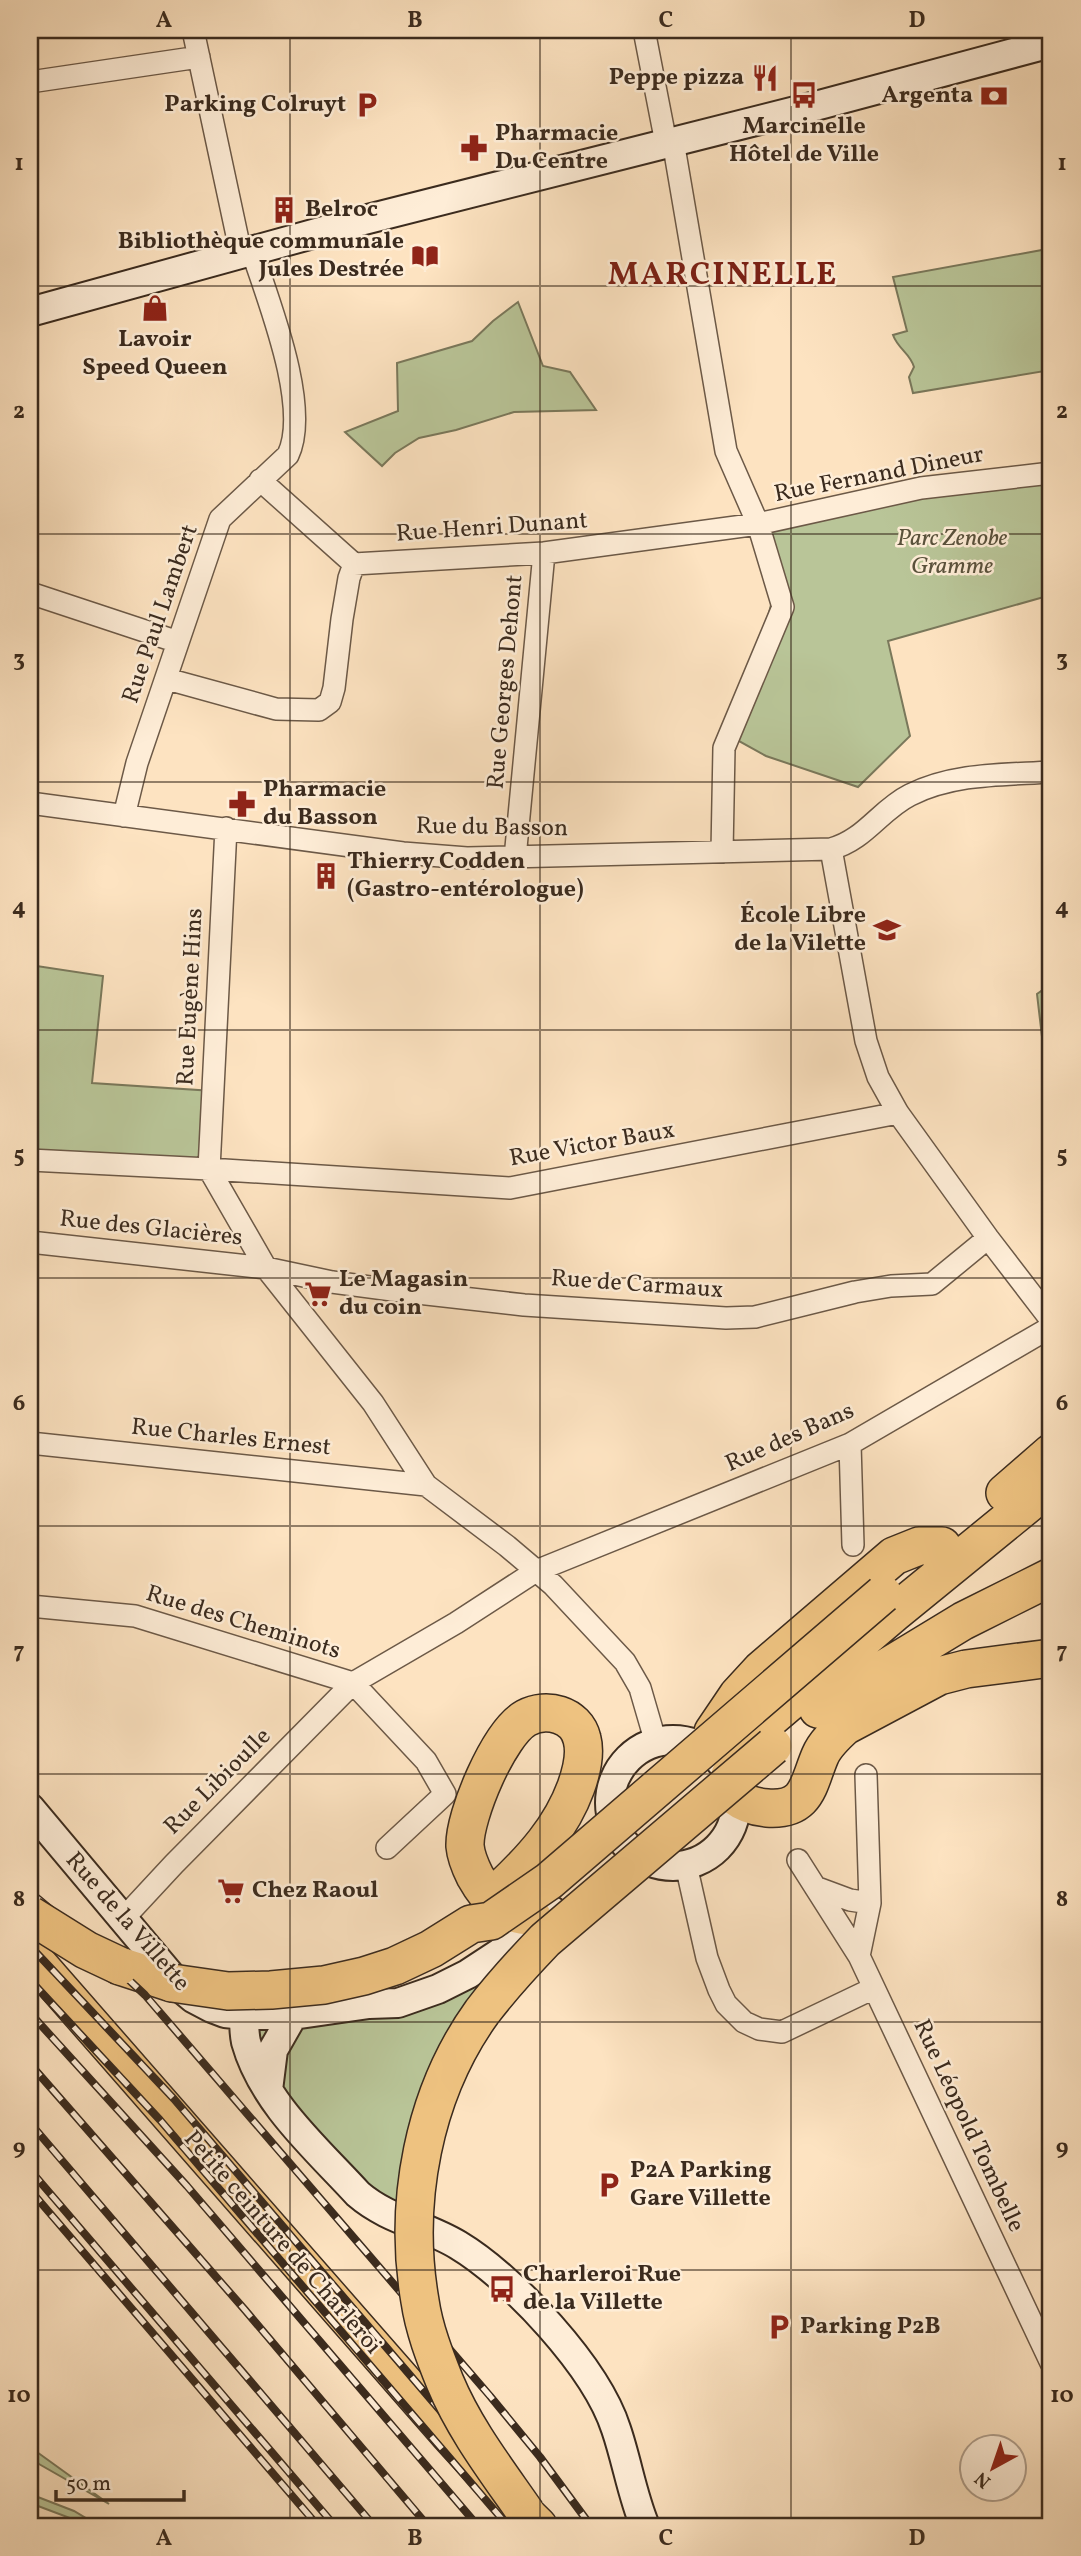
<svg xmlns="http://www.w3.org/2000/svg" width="1081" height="2556" viewBox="0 0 1081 2556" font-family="Vollkorn,serif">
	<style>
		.green { fill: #b9c598; stroke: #7a785b; stroke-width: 2 }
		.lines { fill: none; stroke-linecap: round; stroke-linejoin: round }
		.street-casing { stroke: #6c5947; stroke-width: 24 }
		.secondary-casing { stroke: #3b2b1e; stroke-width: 32 }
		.highway-casing { stroke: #3b2b1e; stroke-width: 40 }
		.street { stroke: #feedd7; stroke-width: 21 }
		.secondary { stroke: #feedd7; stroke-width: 28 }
		.highway { stroke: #eec280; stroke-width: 37 }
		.tram { stroke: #3b2b1e; stroke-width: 2 }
		.rail-casing { stroke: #3b2b1e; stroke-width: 8 }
		.rail { stroke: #feedd7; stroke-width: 5; stroke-dasharray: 16; stroke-linecap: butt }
		.highway-bridge-casing { stroke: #3b2b1e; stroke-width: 40; stroke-linecap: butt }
		.highway-bridge { stroke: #eec280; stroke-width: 37 }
		.grid { fill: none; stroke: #3b2b1e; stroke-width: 2; stroke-opacity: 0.55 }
		.labels { text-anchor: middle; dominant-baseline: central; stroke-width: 5; stroke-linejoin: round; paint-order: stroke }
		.poi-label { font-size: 24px; font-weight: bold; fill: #3b2b1e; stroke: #feedd7; text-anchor: start }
		.street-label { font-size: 24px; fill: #3b2b1e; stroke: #feedd7 }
		.park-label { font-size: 24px; font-style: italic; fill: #5a523c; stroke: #feedd7 }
		.district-label { font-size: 32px; font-weight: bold; letter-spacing: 2px; fill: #7a1f14; stroke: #feedd7 }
		.neatline { fill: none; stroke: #3b2b1e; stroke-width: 2.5 }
		.grid-label { font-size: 23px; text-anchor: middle; font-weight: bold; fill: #3b2b1e }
	</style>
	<rect width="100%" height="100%" fill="#fde3c1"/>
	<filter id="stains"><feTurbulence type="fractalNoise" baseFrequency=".00286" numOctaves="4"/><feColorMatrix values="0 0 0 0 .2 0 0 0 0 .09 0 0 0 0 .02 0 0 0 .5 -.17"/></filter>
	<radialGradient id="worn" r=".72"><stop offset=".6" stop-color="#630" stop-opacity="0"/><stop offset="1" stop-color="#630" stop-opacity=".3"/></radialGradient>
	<path class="green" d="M 1042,250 L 1044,266 L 1051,265 L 1051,370 L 913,393 L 909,377 L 914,367 C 910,353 898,349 893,335 L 907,331 L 893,277 Z
		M 518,302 L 543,366 L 570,372 L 596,410 L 514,412 L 456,430 L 419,438 L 395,453 L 382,466 L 345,432 L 398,411 L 397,363 L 472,341 L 493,321 Z
		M 1051,473 L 1051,595 L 888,641 L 910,736 L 858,787 L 766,756 L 737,740 L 772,601 L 758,524 Z
		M 30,965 L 103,976 L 92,1083 L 213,1091 L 209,1169 L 30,1160 Z
		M 1051,984 L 1051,1114 L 1037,994 Z
		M 485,1973 L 487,1986 L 401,2211 L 365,2192 L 281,2094 L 257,2038 L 254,2023 Z
		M 30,2447 L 109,2504 L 39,2464 L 30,2455 Z
		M 30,2494 L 74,2511 L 99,2526 L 91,2526 L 30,2503 Z"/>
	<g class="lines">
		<defs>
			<path id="street" d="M 193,30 L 241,254
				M 644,30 L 666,143
				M 30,82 L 199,57
				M 673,141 L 726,451 L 758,524 L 783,607 L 724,748 L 722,852
				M 260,480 L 354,564 L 544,553 L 758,524 L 921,488 L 1051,473
				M 30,593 L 178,642
				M 167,679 L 276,709 L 319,710 L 330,702 L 334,688 L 342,619 L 349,578 L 354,564
				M 30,803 L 403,853 L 467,858 L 831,849 C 865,840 880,810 910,795 C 954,773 1003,775 1051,772
				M 124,816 L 137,763 L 220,519 L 288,455 C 311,407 268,300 252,251
				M 831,849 L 866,1041 L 878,1077 L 898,1113 L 988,1238 L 1051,1320
				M 515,858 L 544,553
				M 30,1160 L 209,1169 L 510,1188 L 898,1113
				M 209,1169 L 266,1268 L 373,1403 L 426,1485 L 507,1546 L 553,1585 L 625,1662 L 640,1688 L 656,1743
				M 209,1169 L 226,828
				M 30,1242 L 266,1268 L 332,1282 L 400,1291 L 524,1305 L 726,1318 L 755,1317 L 855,1292 L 891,1286 L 932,1284 L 988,1238
				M 30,1443 L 426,1485
				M 850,1444 L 853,1545
				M 30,1606 L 135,1616 L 353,1683 L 426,1761 L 445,1794 L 387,1848
				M 798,1860 L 859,1956 L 1051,2363
				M 686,1865 L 707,1958 L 719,1990 L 726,2004 L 744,2022 L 759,2029 L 782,2032 L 874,1988
				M 815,1887 L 850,1900 L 870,1903
				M 122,1920 L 174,1864 L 353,1683 L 456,1623 L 536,1571 L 850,1444 L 1051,1327
				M 859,1956 L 870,1903 L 866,1775"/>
			<path id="secondary" d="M 30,312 L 360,221 L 823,104 L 1051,43
				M610 1803a63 63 0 1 1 126 0a63 63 0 1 1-126 0Z
				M 30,1808 L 181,1988 L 193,1998 L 212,2008 L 225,2013 L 244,2015 L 293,2015 L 369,2004 L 398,2003 L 438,1989 L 468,1974 L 500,1953 L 552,1911
				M 244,2015 C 244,2024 244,2033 246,2042 C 263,2103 317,2149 358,2194 C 388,2220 425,2225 458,2245 C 513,2278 596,2367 616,2429 C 627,2461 632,2495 645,2526
				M 268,2090 L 273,2050 L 293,2015"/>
			<path id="highway" d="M 1005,1493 L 1051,1453
				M 818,1709 L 963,1621 L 1051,1577
				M 713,1732 L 738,1695 L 761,1670 L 894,1556 L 919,1546 L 942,1546
				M 730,1775 L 749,1740 L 766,1722 L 894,1613 L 1051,1485
				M 736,1797 C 745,1804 755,1807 767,1808 C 808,1811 808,1784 820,1756 C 825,1744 835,1735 845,1726 L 939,1676 L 966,1669 L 1051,1658
				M 501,1889 C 533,1859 561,1828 576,1787 C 581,1773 586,1754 582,1739 C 576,1714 546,1707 526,1718 C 499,1733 464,1816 465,1846 C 466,1857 470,1866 475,1876 C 489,1901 503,1915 532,1916
				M 30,1955 L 450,2435 L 490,2479 L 538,2526
				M 120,1966 L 172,1983"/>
		</defs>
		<use href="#street" class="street-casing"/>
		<use href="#secondary" class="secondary-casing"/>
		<use href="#highway" class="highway-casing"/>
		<use href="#street" class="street"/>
		<use href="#secondary" class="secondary"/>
		<use href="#highway" class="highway"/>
		<path class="tram" d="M 30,2520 L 48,2526"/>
		<defs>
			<path id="rail" d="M 30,1892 L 79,1933 L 145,1995 L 490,2396 L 540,2457 L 591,2526
				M 30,1946 L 174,2099 L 539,2526
				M 30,1980 L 160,2120 L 508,2526
				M 30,2013 L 187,2186 L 478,2526
				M 30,2064 L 245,2310 L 428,2526
				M 30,2123 L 374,2526
				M 30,2170 L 335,2526
				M 30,2190 L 318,2526"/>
		</defs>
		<use href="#rail" class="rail-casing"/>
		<use href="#rail" class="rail"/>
		<defs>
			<path id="highway-bridge" d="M 30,1915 L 86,1950 L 120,1966
				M 172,1983 L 228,1991 L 271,1990 L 324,1985 L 364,1976 L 395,1966 L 431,1949 L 471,1924 L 491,1921 L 549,1881 L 883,1594
				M 526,2513 C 497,2471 465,2430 445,2382 C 435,2357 424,2329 420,2301 C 403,2203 423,2094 482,2012 C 501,1987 523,1963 545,1940 L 773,1746"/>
		</defs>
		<use href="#highway-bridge" class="highway-bridge-casing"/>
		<use href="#highway-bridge" class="highway-bridge"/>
	</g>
	<path class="grid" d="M 290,30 L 290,2526M 540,30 L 540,2526M 791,30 L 791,2526M 30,286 L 1051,286M 30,534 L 1051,534M 30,782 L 1051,782M 30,1030 L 1051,1030M 30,1278 L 1051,1278M 30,1526 L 1051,1526M 30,1774 L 1051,1774M 30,2022 L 1051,2022M 30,2270 L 1051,2270"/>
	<defs>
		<symbol id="restaurant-bare" viewBox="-9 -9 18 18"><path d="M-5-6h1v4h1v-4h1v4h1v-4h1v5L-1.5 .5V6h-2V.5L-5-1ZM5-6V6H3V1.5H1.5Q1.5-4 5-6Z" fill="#8f2418" stroke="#feedd7" stroke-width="2.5" paint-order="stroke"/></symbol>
		<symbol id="bus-bare" viewBox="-9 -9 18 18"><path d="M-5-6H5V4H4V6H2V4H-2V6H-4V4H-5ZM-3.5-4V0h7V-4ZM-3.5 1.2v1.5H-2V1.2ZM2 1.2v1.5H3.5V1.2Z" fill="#8f2418" stroke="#feedd7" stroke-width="2.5" paint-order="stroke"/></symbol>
		<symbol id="bank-bare" viewBox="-9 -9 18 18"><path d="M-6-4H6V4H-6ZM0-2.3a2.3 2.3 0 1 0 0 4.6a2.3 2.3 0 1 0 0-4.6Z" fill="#8f2418" stroke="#feedd7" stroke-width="2.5" paint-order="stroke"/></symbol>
		<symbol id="parking-bare" viewBox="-9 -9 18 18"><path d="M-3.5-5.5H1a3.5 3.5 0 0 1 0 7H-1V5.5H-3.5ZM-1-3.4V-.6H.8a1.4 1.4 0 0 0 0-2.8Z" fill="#8f2418" stroke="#feedd7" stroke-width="2.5" paint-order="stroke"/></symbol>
		<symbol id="pharmacy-bare" viewBox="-9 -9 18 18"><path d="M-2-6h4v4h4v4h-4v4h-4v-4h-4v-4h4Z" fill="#8f2418" stroke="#feedd7" stroke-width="2.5" paint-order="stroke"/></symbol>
		<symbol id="building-bare" viewBox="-9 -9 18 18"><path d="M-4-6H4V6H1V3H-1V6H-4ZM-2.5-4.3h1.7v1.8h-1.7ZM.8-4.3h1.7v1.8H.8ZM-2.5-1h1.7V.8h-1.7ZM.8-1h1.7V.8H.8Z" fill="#8f2418" stroke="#feedd7" stroke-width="2.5" paint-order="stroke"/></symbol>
		<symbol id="library-bare" viewBox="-9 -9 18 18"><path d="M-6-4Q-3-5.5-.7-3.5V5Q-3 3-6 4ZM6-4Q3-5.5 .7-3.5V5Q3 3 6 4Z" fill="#8f2418" stroke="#feedd7" stroke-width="2.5" paint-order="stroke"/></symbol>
		<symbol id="shop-bare" viewBox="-9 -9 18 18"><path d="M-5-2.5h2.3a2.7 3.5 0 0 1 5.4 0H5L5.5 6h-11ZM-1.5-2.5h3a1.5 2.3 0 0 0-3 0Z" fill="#8f2418" stroke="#feedd7" stroke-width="2.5" paint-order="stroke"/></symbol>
		<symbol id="school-bare" viewBox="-9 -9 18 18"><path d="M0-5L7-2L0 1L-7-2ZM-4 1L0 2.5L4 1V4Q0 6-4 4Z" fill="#8f2418" stroke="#feedd7" stroke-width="2.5" paint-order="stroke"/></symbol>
		<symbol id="supermarket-bare" viewBox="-9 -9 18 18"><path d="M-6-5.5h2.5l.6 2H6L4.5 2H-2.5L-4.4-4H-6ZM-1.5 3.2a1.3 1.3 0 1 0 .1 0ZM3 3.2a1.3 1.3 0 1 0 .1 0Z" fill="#8f2418" stroke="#feedd7" stroke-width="2.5" paint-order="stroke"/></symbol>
	</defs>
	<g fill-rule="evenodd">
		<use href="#restaurant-bare" x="746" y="59" width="38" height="38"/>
		<use href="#bus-bare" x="785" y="76" width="38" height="38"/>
		<use href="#bank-bare" x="975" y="77" width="38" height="38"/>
		<use href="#parking-bare" x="348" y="86" width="38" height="38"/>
		<use href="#pharmacy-bare" x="455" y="129" width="38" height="38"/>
		<use href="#building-bare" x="265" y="191" width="38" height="38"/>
		<use href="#library-bare" x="406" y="237" width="38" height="38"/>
		<use href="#shop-bare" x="136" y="289" width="38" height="38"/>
		<use href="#pharmacy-bare" x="223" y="785" width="38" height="38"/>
		<use href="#building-bare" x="307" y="857" width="38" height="38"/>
		<use href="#school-bare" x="868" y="911" width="38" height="38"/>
		<use href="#supermarket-bare" x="299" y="1275" width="38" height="38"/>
		<use href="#supermarket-bare" x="212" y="1872" width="38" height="38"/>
		<use href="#parking-bare" x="590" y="2166" width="38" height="38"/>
		<use href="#bus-bare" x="483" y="2270" width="38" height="38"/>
		<use href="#parking-bare" x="760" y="2308" width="38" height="38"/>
	</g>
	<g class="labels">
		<g class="poi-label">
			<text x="744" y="78" text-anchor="end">Peppe pizza</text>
			<text x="973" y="96" text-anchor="end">Argenta</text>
			<text x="346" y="105" text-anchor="end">Parking Colruyt</text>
			<text x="804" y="127" text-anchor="middle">Marcinelle<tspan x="804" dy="28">Hôtel de Ville</tspan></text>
			<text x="495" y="134">Pharmacie<tspan x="495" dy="28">Du Centre</tspan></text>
			<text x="305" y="210">Belroc</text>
			<text x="404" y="242" text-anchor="end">Bibliothèque communale<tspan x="404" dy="28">Jules Destrée</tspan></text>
			<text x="155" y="340" text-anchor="middle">Lavoir<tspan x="155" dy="28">Speed Queen</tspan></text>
			<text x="263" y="790">Pharmacie<tspan x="263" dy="28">du Basson</tspan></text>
			<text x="347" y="862">Thierry Codden<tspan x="347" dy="28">(Gastro-entérologue)</tspan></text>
			<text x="866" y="916" text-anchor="end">École Libre<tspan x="866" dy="28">de la Vilette</tspan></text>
			<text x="339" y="1280">Le Magasin<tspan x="339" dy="28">du coin</tspan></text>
			<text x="252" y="1891">Chez Raoul</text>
			<text x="630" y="2171">P2A Parking<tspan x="630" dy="28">Gare Villette</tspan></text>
			<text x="523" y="2275">Charleroi Rue<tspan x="523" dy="28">de la Villette</tspan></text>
			<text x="800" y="2327">Parking P2B</text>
		</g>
		<g class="street-label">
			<text transform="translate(879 475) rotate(-11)">Rue Fernand Dineur</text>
			<text transform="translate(492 528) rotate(-4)">Rue Henri Dunant</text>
			<text transform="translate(161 614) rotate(-71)">Rue Paul Lambert</text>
			<text transform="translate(506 682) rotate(-85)">Rue Georges Dehont</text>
			<text transform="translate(492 828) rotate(1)">Rue du Basson</text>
			<text transform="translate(191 997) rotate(-87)">Rue Eugène Hins</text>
			<text transform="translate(592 1145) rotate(-10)">Rue Victor Baux</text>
			<text transform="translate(151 1229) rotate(6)">Rue des Glacières</text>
			<text transform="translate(637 1285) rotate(4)">Rue de Carmaux</text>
			<text transform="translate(231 1438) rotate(6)">Rue Charles Ernest</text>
			<text transform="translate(790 1438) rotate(-24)">Rue des Bans</text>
			<text transform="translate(243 1623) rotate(17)">Rue des Cheminots</text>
			<text transform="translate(218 1782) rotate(-45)">Rue Libioulle</text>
			<text transform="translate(127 1922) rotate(49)">Rue de la Villette</text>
			<text transform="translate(968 2126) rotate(65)">Rue Léopold Tombelle</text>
			<text transform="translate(282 2243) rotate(49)">Petite ceinture de Charleroi</text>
		</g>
		<g class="park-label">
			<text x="952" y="539">Parc Zenobe<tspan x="952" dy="28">Gramme</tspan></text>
		</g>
		<g class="district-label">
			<text x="723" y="276">MARCINELLE</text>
		</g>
	</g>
	<rect width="1081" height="2556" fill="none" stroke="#fde3c1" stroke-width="77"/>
	<g transform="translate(993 2468) rotate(220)"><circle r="33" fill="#feedd7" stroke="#b09f8d" stroke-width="2"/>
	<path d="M0-5L12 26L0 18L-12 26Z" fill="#8f2418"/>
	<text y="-10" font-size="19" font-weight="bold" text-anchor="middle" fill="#3b2b1e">N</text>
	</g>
	<path d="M56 2490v10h128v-10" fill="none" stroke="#3b2b1e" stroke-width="3.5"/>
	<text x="66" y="2490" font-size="21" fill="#3b2b1e" stroke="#feedd7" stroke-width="5" paint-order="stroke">50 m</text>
	<rect x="38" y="38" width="1004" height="2480" class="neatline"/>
	<g class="grid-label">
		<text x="164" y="27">A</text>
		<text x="415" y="27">B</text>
		<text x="666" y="27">C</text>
		<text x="917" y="27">D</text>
		<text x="19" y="170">1</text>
		<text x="1062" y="170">1</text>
		<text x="19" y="418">2</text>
		<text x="1062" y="418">2</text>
		<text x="19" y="666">3</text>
		<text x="1062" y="666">3</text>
		<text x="19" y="914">4</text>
		<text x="1062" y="914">4</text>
		<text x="19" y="1162">5</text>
		<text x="1062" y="1162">5</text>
		<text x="19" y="1410">6</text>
		<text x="1062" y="1410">6</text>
		<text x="19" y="1658">7</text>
		<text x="1062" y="1658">7</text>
		<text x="19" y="1906">8</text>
		<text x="1062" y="1906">8</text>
		<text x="19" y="2154">9</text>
		<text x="1062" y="2154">9</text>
		<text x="19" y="2402">10</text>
		<text x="1062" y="2402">10</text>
		<text x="164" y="2545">A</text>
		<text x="415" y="2545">B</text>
		<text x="666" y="2545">C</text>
		<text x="917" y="2545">D</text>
	</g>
	<rect width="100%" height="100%" filter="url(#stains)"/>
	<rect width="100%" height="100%" fill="url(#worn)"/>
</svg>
